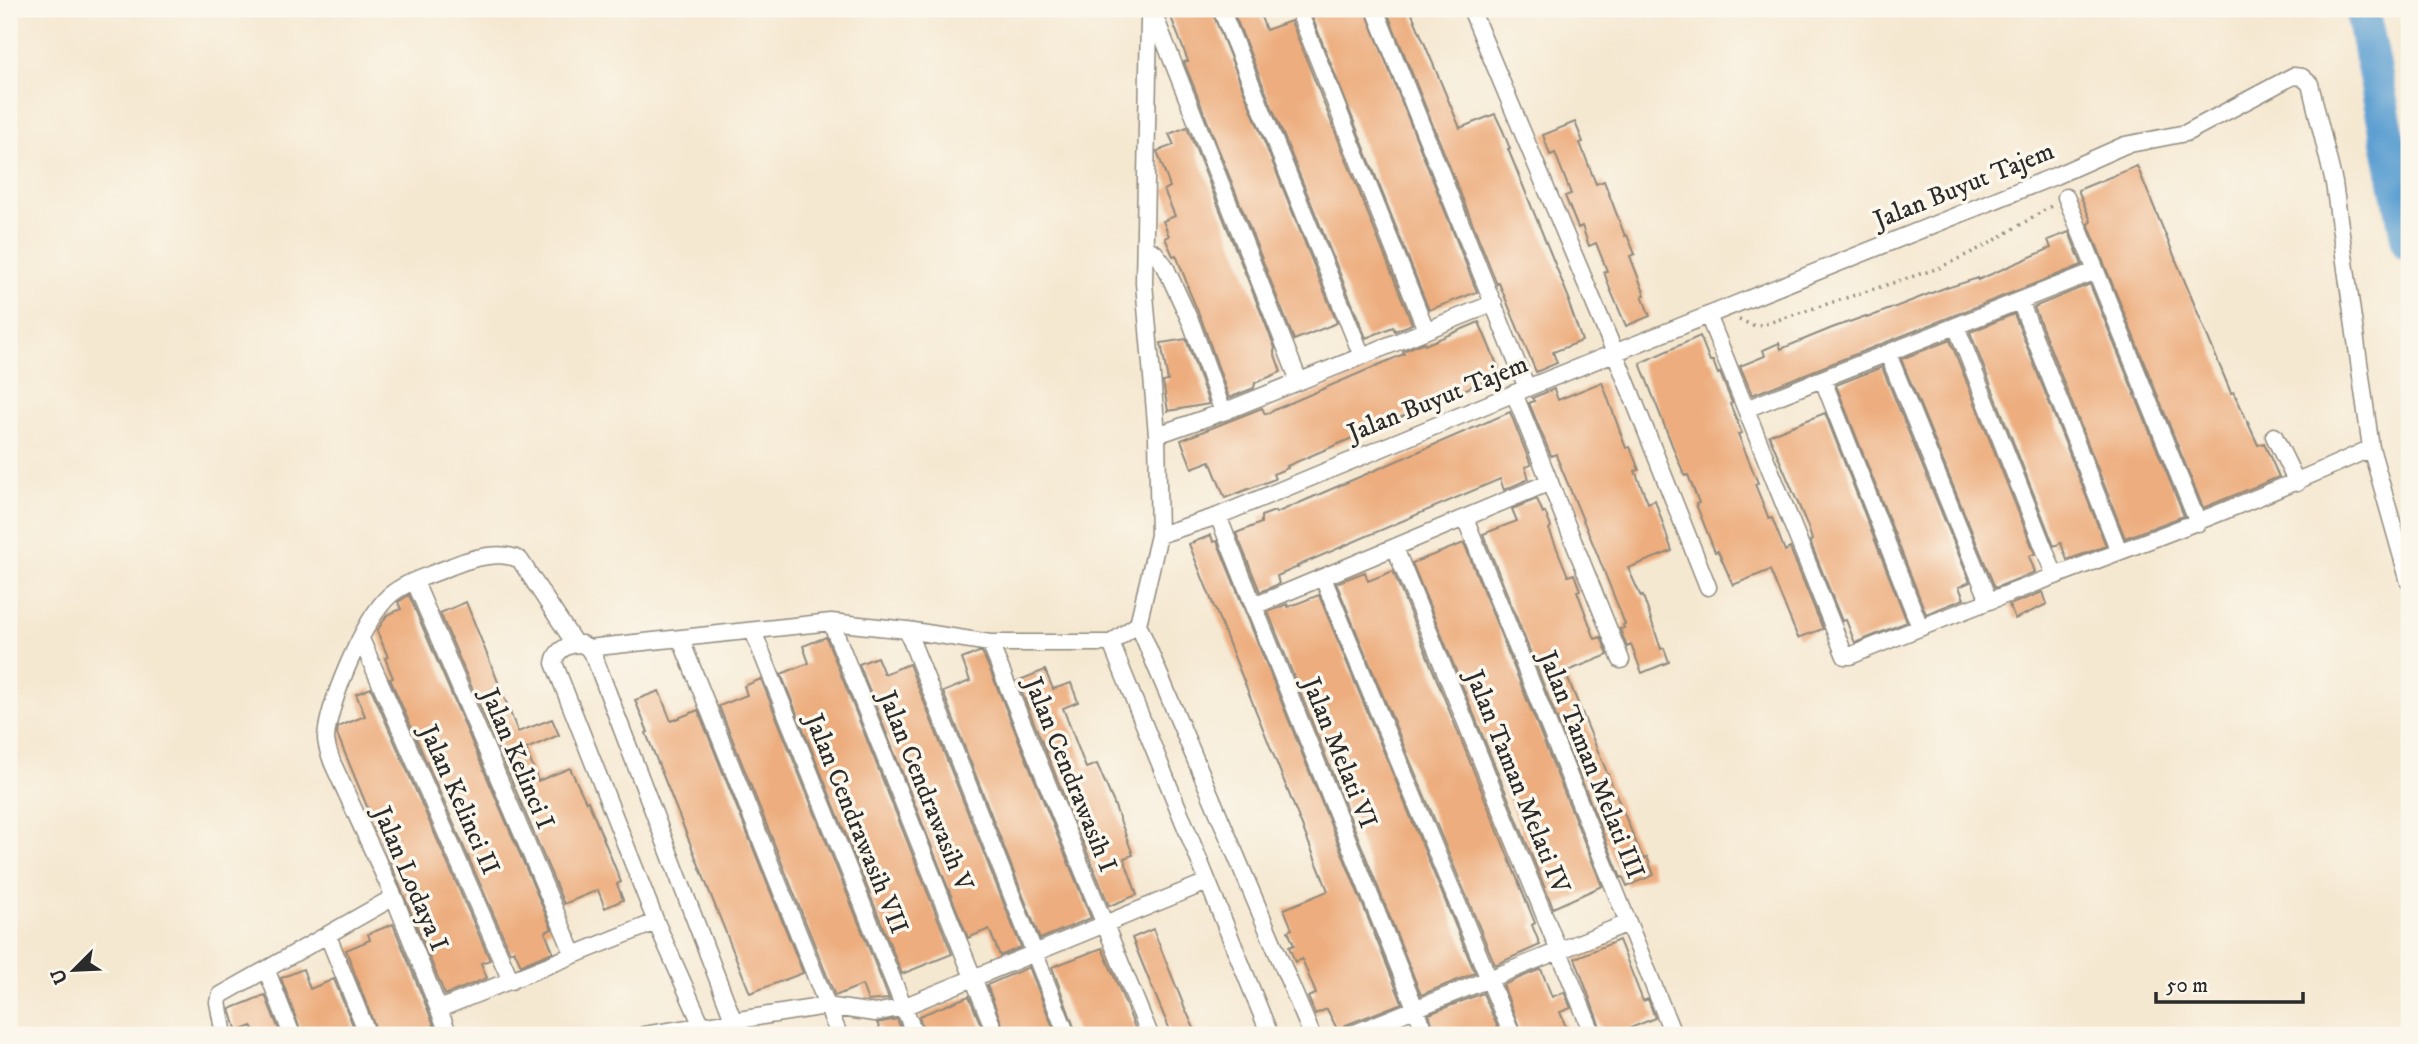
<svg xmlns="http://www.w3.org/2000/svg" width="2418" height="1044" viewBox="0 0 2418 1044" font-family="'IM FELL DW Pica',serif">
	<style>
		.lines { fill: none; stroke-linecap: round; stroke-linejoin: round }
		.river { stroke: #5fa0d2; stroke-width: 35 }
		.building { fill: #edad7e }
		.minor-casing { stroke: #908a7e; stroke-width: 19 }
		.path { stroke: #908a7e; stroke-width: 3.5; stroke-dasharray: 2 5; stroke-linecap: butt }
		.minor { stroke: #fff; stroke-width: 16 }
		.labels { text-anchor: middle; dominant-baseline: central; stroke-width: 7; stroke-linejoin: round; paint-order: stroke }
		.street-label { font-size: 26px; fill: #2b2b2b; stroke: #fbf7ec }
	</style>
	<rect width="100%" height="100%" fill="#fbf7ec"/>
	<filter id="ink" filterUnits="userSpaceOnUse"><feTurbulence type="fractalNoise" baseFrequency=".0143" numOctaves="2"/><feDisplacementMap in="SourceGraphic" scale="14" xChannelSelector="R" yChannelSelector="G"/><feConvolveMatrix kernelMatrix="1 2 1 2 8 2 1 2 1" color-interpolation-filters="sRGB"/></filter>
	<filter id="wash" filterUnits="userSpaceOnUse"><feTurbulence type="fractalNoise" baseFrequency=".00686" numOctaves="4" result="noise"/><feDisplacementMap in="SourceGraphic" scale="28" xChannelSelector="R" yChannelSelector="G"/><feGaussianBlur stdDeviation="1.57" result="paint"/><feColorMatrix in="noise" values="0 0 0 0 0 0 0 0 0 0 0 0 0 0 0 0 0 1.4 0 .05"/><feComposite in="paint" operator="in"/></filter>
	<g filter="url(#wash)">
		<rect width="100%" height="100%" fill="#f5e8d1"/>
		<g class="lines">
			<path class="river" d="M 2362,9 L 2409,243"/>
		</g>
		<g id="blocks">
			<path class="building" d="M 1192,9 L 1211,9 L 1337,323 L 1294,340 L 1184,62 L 1188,61 L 1171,17 Z
				M 1232,9 L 1258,9 L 1266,30 L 1291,21 L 1412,324 L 1395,331 L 1393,327 L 1366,338 Z
				M 1309,9 L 1365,9 L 1477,292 L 1429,310 Z
				M 1386,9 L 1410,9 L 1460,128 L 1495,114 L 1503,131 L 1510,149 L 1508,149 L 1570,301 L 1568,301 L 1582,341 L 1553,352 L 1557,363 L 1536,372 L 1499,283 L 1497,284 Z
				M 1575,122 L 1583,142 L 1580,143 L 1596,184 L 1604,181 L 1625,236 L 1627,235 L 1635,254 L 1630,256 L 1645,295 L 1642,296 L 1650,316 L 1626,326 L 1610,289 L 1604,272 L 1607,271 L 1596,243 L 1589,246 L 1582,226 L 1578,228 L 1565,196 L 1571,194 L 1555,153 L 1550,155 L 1543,135 Z
				M 1187,127 L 1275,348 L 1274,352 L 1281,372 L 1255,383 L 1254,388 L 1229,398 L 1202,321 L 1187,286 L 1188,286 L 1176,255 L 1173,256 L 1165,238 L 1169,236 L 1163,221 L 1175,216 L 1164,190 L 1170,187 L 1157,151 L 1174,145 L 1169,134 Z
				M 2137,166 L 2231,393 L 2234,392 L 2258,445 L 2264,443 L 2279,477 L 2203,508 L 2088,224 L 2091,221 L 2078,190 Z
				M 2069,232 L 2082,265 L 1752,395 L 1740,366 L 1765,356 L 1763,350 L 1779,343 L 1781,349 L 1832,328 L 1866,316 L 1867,318 L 1947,287 L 1947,288 L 1978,278 L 1978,280 L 2051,248 L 2048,240 Z
				M 2090,284 L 2184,516 L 2125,538 L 2034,307 Z
				M 2014,314 L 2106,546 L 2067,560 L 2061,543 L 2054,546 L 1970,332 Z
				M 1479,322 L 1501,374 L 1287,466 L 1288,468 L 1273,474 L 1275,479 L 1225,498 L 1210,461 L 1192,468 L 1181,440 L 1262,408 L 1265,414 L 1404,354 L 1403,351 L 1424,342 L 1425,345 Z
				M 1700,336 L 1710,361 L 1713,361 L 1718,374 L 1720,373 L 1732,403 L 1730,404 L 1742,433 L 1738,434 L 1758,483 L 1755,484 L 1769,519 L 1772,518 L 1785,551 L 1790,548 L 1823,629 L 1798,638 L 1770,570 L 1733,585 L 1718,551 L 1715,552 L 1696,504 L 1699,503 L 1688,475 L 1685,476 L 1678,460 L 1640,363 Z
				M 1186,339 L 1209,404 L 1168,411 L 1163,382 L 1168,381 L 1161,343 Z
				M 1950,340 L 2035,554 L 2029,556 L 2035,572 L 1995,588 L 1901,359 Z
				M 1882,367 L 1970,582 L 1959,587 L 1964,599 L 1926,614 L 1836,385 Z
				M 1602,382 L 1626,448 L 1630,447 L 1639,470 L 1635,471 L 1648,503 L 1655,500 L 1672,551 L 1628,568 L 1641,597 L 1643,596 L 1661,649 L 1664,648 L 1669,662 L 1642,673 L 1631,645 L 1627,647 L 1620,629 L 1624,628 L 1623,625 L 1625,624 L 1596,551 L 1557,458 L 1556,454 L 1551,456 L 1529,403 L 1534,401 L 1532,398 L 1554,389 L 1558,400 Z
				M 1510,412 L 1531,465 L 1525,467 L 1529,479 L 1504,490 L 1500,479 L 1297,566 L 1298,567 L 1277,576 L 1279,584 L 1260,592 L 1236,533 L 1261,523 L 1261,516 L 1275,511 L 1276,513 L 1313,497 Z
				M 1825,413 L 1907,622 L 1855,643 L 1846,620 L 1842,621 L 1810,541 L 1812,540 L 1808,527 L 1769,435 Z
				M 1537,499 L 1543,513 L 1545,512 L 1551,527 L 1549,529 L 1568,576 L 1574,574 L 1580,590 L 1577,591 L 1595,639 L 1601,637 L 1608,655 L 1565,672 L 1643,859 L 1647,857 L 1654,875 L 1627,886 L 1623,877 L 1621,878 L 1483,534 L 1517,521 L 1512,509 Z
				M 1211,535 L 1213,542 L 1217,541 L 1402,1003 L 1346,1025 L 1341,1029 L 1340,1035 L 1327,1009 L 1315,1014 L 1308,997 L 1316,994 L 1302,959 L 1295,962 L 1289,947 L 1294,945 L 1288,931 L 1292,929 L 1284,909 L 1328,891 L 1189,544 Z
				M 1464,543 L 1602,886 L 1553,908 L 1412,563 Z
				M 1393,571 L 1535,923 L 1532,925 L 1540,945 L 1495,965 L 1336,583 L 1365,572 L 1368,581 Z
				M 2043,592 L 2047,604 L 2015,619 L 2009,605 Z
				M 409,595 L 552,929 L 545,932 L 553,952 L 521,965 L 514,950 L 510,952 L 390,679 L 393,678 L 385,658 L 388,657 L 377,631 L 387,615 L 401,609 L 398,602 Z
				M 1319,595 L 1475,973 L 1421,995 L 1268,612 L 1287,604 L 1288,607 Z
				M 466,602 L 518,732 L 552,719 L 559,735 L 526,749 L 538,781 L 570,768 L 586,802 L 588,801 L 621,882 L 617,884 L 623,900 L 605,908 L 598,890 L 564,904 L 440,613 Z
				M 826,637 L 952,954 L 902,974 L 781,674 L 809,663 L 803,646 Z
				M 979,652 L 982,652 L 991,672 L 1091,918 L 1040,939 L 943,692 L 970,681 L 962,659 Z
				M 877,657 L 884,674 L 909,664 L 1021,947 L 1000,956 L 989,929 L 968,938 L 859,664 Z
				M 1045,670 L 1053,689 L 1071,683 L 1078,702 L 1063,708 L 1086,768 L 1097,764 L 1113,801 L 1133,855 L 1124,858 L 1137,895 L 1109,906 L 1017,681 Z
				M 761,679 L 882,981 L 889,999 L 868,1001 L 862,985 L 835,996 L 719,706 L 747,695 L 744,686 Z
				M 371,688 L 490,960 L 481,963 L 487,978 L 445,995 L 337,734 L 338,727 L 365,716 L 356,694 Z
				M 659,691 L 671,721 L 698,710 L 803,973 L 750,993 L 646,733 L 648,732 L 635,700 Z
				M 393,924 L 438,1035 L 378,1035 L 346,950 L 370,940 L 368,934 Z
				M 1153,929 L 1184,1006 L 1197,1035 L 1172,1035 L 1149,980 L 1132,938 Z
				M 1619,940 L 1643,1001 L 1648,999 L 1655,1018 L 1628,1029 L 1630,1035 L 1603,1035 L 1575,958 Z
				M 1102,948 L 1117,983 L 1138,1035 L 1077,1035 L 1052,967 Z
				M 1029,967 L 1056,1035 L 1006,1035 L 987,985 Z
				M 303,969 L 310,989 L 334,979 L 357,1035 L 302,1035 L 281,978 Z
				M 1541,969 L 1552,997 L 1564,992 L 1571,1008 L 1560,1012 L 1569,1035 L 1522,1035 L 1503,985 Z
				M 1483,993 L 1501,1035 L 1436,1035 L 1429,1014 Z
				M 265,995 L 281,1035 L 256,1035 L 252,1026 L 237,1032 L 230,1009 Z
				M 969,996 L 985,1035 L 925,1035 L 919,1016 Z
				M 897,1019 L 904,1035 L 873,1035 L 881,1031 L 877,1023 Z"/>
		</g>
	</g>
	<g filter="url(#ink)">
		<use href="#blocks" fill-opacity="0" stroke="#908a7e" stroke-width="2"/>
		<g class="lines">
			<defs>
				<path id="minor" d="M 1221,9 L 1362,356
					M 1298,9 L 1426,330
					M 1375,9 L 1527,388
					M 1471,9 L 1615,353 L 1708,587
					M 1153,12 L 1299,381
					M 2066,197 L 2198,523
					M 1145,247 L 1155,253 L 1165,266 L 1192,325 L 1223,412
					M 2020,301 L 2119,551
					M 1708,315 L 1845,656 L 1850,656 C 2023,584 2201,527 2371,448
					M 1956,326 L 2055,576
					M 1888,354 L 1989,601
					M 1823,380 L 1920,627
					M 1514,393 L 1621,660
					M 1746,409 L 2095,271
					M 1157,435 L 1223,412 L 1494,303
					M 2274,436 L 2297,483
					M 1218,516 L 1426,1035
					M 1465,518 L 1671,1029
					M 1159,535 L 1218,516 L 1527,388 L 2055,176 L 2125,145 L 2186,133 L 2293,76 L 2302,77 L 2310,84 L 2334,183 L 2371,448 L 2409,582
					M 1395,548 L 1593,1035
					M 1323,578 L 1512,1035
					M 415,582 L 574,955
					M 1254,606 L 1550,482
					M 831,622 L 996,1035
					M 1138,624 L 1312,1035
					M 907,630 L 1067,1035
					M 753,631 L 915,1035
					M 361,639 L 511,981
					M 681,640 L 839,1035
					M 990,643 L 1150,1035
					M 1111,643 L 1270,1035
					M 588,648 L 831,622 L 907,630 L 990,643 L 1111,643 L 1138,624 L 1159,535 L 1157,435 L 1144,283 L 1149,20 L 1153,12 L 1163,9
					M 328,936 L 368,1035
					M 267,971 L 292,1035
					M 439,1009 L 656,922
					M 224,1035 L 218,1002 L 221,995 L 394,897
					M 449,1035 L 394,897 L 333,764 C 330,756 326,746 326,738 C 328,704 364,619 389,596 C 406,581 432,575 452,566 C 472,558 500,550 520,560 L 575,644
					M 644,1035 L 826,1006 L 875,1013 L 903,1007 L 1207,882
					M 706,1035 L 656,922 L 554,663 C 556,649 569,644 582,644 L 588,648 L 595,659 L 739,1035
					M 1350,1035 L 1628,923"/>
			</defs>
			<use href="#minor" class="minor-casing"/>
			<path class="path" d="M 1739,320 L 1755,326 L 1765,324 L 1939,268 L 1987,245 L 2051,206"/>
			<use href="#minor" class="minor"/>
		</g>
	</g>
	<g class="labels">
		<g class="street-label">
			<text transform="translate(1964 186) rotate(-22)">Jalan Buyut Tajem</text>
			<text transform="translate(1438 399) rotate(-22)">Jalan Buyut Tajem</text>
			<text transform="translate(1339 753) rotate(68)">Jalan Melati VI</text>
			<text transform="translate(517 759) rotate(67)">Jalan Kelinci I</text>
			<text transform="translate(1591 765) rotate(68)">Jalan Taman Melati III</text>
			<text transform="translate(1070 775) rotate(68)">Jalan Cendrawasih I</text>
			<text transform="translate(1517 782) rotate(68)">Jalan Taman Melati IV</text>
			<text transform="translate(925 791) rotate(68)">Jalan Cendrawasih V</text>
			<text transform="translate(459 800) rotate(66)">Jalan Kelinci II</text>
			<text transform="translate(856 824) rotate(68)">Jalan Cendrawasih VII</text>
			<text transform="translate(410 879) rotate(67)">Jalan Lodaya I</text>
		</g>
	</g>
	<rect width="2418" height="1044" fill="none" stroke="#fbf7ec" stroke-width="35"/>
	<g transform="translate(74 970) rotate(246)" stroke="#fbf7ec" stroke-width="5" paint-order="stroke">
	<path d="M0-5L12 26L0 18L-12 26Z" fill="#2b2b2b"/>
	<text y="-10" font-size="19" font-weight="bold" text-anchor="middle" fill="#2b2b2b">U</text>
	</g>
	<path d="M2156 992v10h147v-10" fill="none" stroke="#2b2b2b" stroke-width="3.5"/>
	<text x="2166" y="992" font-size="21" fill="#2b2b2b" stroke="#fbf7ec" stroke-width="5" paint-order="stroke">50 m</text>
</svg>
